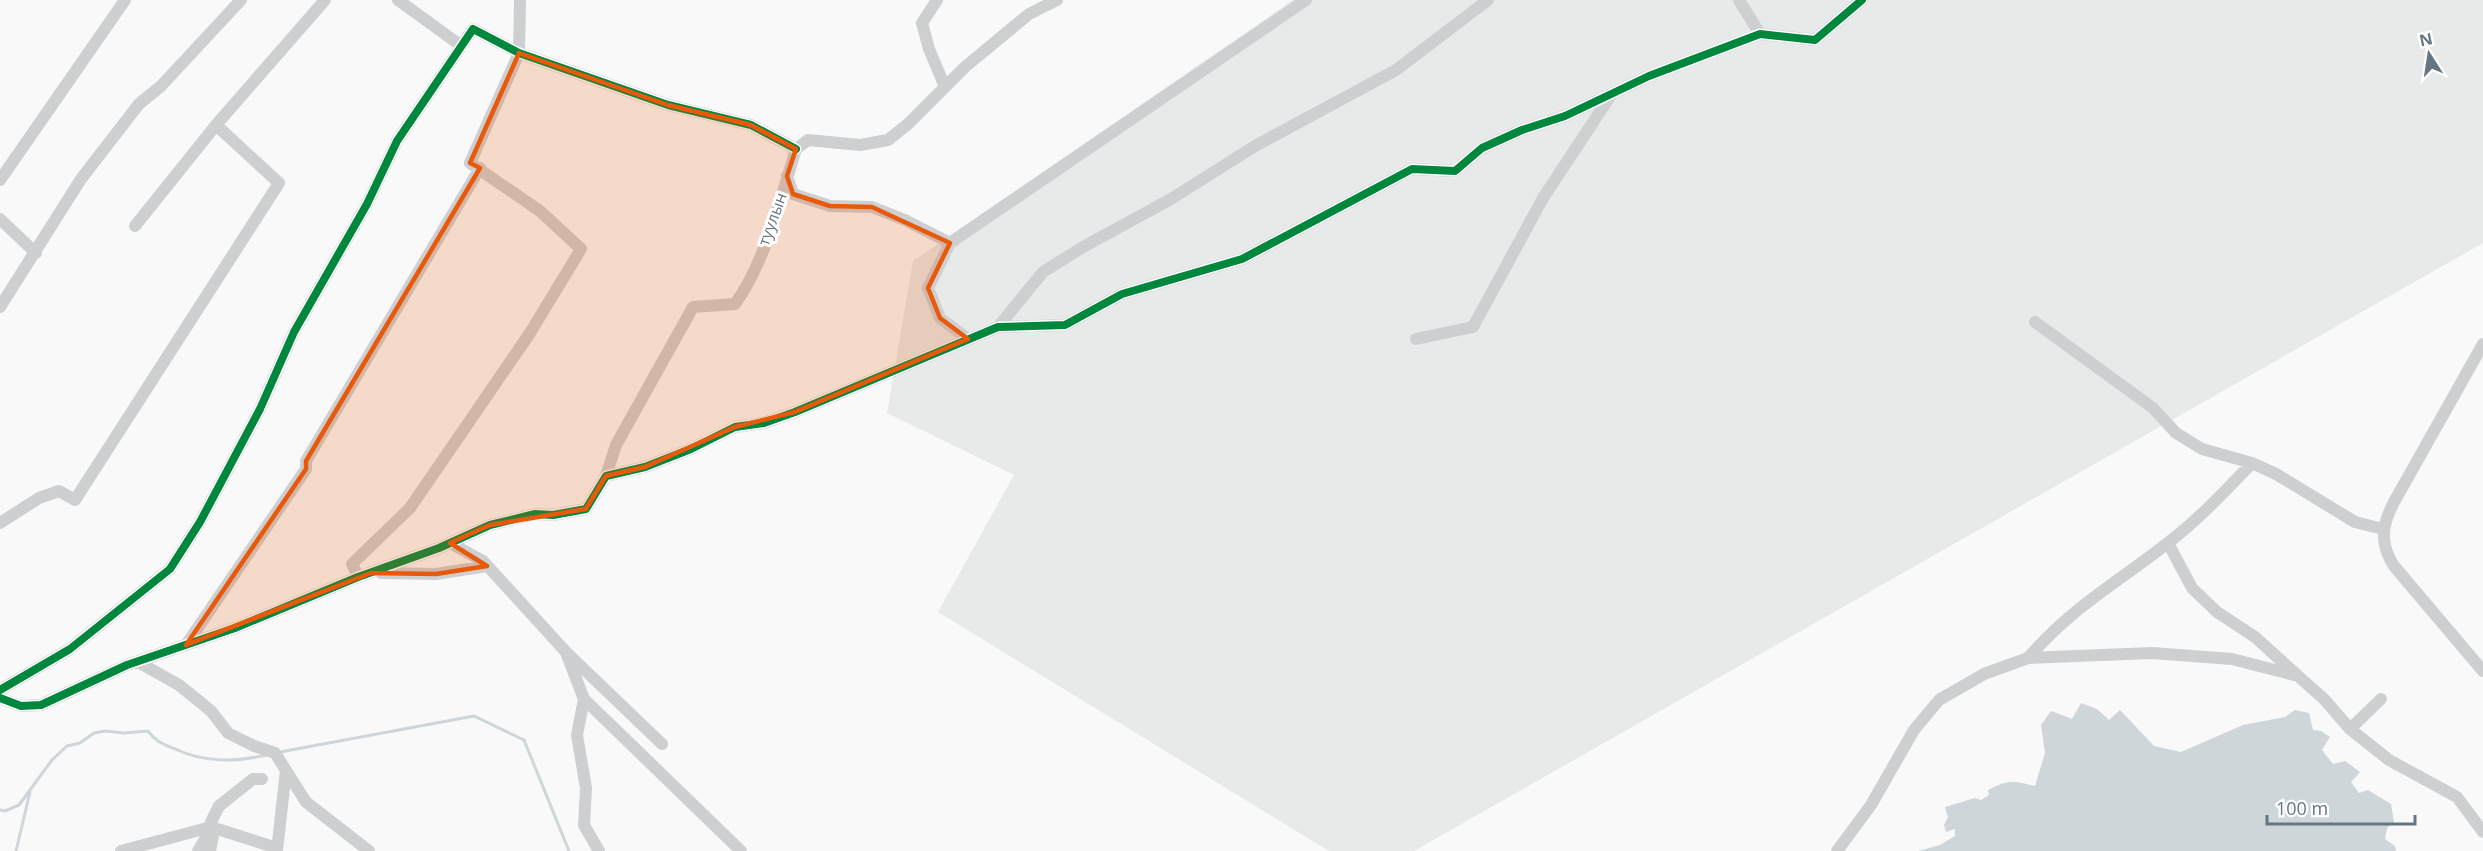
<svg xmlns="http://www.w3.org/2000/svg" width="2483" height="851" viewBox="0 0 2483 851" font-family="'Open Sans',sans-serif">
	<style>
		.built { fill: #e8e9e9 }
		.water { fill: #ced6d9 }
		.lines { fill: none; stroke-linecap: round; stroke-linejoin: round }
		.stream { stroke: #ced6d9; stroke-width: 3 }
		.minor { stroke: #cecfd0; stroke-width: 12 }
		.cycleway-casing { stroke: #fff; stroke-width: 11 }
		.cycleway { stroke: #00873e; stroke-width: 8 }
		.marked { fill: #e8590c; fill-opacity: 0.2; stroke: #e8590c; stroke-width: 4.5; stroke-linejoin: round }
		.labels { text-anchor: middle; dominant-baseline: central; stroke-width: 6; stroke-linejoin: round; paint-order: stroke }
		.street-label { font-size: 16px; fill: #657683; stroke: #fff }
	</style>
	<rect width="100%" height="100%" fill="#f9f9f9"/>
	<path class="built" d="M 1293,0 L 2483,0 L 2483,243 L 1414,851 L 1329,851 L 938,612 L 1014,475 L 887,413 L 913,261 Z"/>
	<path class="water" d="M 2081,703 L 2097,709 L 2109,720 L 2120,710 L 2154,746 L 2181,752 L 2243,725 L 2285,717 L 2295,710 L 2309,713 L 2313,730 L 2321,731 L 2330,737 L 2322,750 L 2333,764 L 2345,761 L 2360,772 L 2351,782 L 2359,793 L 2368,790 L 2391,804 L 2394,822 L 2387,828 L 2385,839 L 2395,846 L 2396,851 L 1918,851 L 1940,845 L 1955,836 L 1955,829 L 1946,832 L 1944,825 L 1948,817 L 1945,807 L 1975,798 L 1981,800 L 1989,795 L 1988,790 C 2009,779 2013,781 2035,786 L 2045,753 L 2041,725 L 2051,711 L 2072,719 Z"/>
	<g class="lines">
		<path class="stream" d="M 280,752 L 474,716 L 524,740 L 569,851
			M 0,810 L 5,811 L 19,805 L 52,760 L 67,746 L 80,743 L 94,733 L 105,731 L 124,733 L 148,731 C 156,742 163,744 175,749 C 206,763 234,762 267,755
			M 16,851 L 30,792"/>
		<path class="minor" d="M 398,0 L 460,45
			M 937,0 L 922,23 L 929,49 L 945,87
			M 1739,0 L 1760,34
			M 796,149 L 808,140 L 860,145 L 888,140 L 908,124 L 965,67 L 1029,14 L 1057,0
			M 787,176 L 793,194 L 830,206 L 872,207 L 905,220 L 950,243
			M 0,180 L 125,0
			M 0,219 L 36,253
			M 135,226 L 216,125 L 325,0
			M 0,307 L 81,179 L 139,104 L 161,86 L 241,0
			M 2035,322 L 2153,408 L 2176,433 L 2202,449 L 2252,463 L 2276,474 L 2355,522 L 2383,529
			M 998,327 L 1043,272 L 1083,247 L 1171,199 L 1255,146 L 1396,70 L 1488,0
			M 968,339 L 940,318 L 928,288 L 950,243 L 1306,0
			M 1416,339 L 1473,327 L 1543,198 L 1611,95
			M 2483,344 L 2394,502 C 2382,525 2379,543 2394,566 L 2483,671
			M 606,476 L 616,445 L 693,307 L 735,304 C 765,263 781,197 796,149
			M 0,523 L 39,498 L 59,491 L 75,500 L 279,183 L 216,125
			M 450,543 L 483,561 L 566,652 L 662,744
			M 2168,543 L 2192,588 L 2217,612 L 2255,637 L 2297,675
			M 381,573 L 436,574 L 487,566
			M 358,577 L 352,564 L 410,508 L 530,333 L 581,249 L 540,211 L 470,163 L 519,53 L 520,0
			M 186,645 L 306,469 L 306,461 L 480,168
			M 567,655 L 584,699 L 741,851
			M 2028,658 C 2072,607 2117,583 2169,542 C 2199,519 2225,491 2252,463
			M 138,662 L 179,685 L 211,711 L 228,733 L 254,746 L 275,753 L 306,802 L 369,851
			M 0,690 L 70,649 L 170,569 L 200,522 L 260,409 L 294,332 L 367,204 L 397,141 L 473,29 L 519,53 L 668,105 L 751,125 L 796,149
			M 0,698 L 21,706 L 41,705 L 127,665 L 235,628 L 358,577 L 439,548 L 490,525 L 535,514 L 553,515 L 586,509 L 606,476 L 645,467 L 691,449 L 735,427 L 764,423 L 795,412 L 998,327 L 1065,325 L 1122,294 L 1242,259 L 1412,169 L 1455,171 L 1482,148 L 1522,130 L 1565,116 L 1649,76 L 1760,34 L 1815,40 L 1862,0
			M 584,699 L 577,735 L 586,788 L 584,825 L 599,851
			M 2350,729 L 2389,760 L 2457,797 L 2483,832
			M 121,851 L 211,827 L 277,848
			M 198,851 L 210,831
			M 210,851 L 213,836 L 211,822 L 219,806 L 253,779 L 262,779
			M 277,851 L 286,770
			M 1837,851 L 1871,805 L 1914,730 L 1939,700 L 1984,674 L 2028,658 L 2152,653 L 2232,659 L 2298,676 L 2324,699 L 2350,729 L 2381,699"/>
		<defs>
			<path id="cycleway" d="M 0,690 L 70,649 L 170,569 L 200,522 L 260,409 L 294,332 L 367,204 L 397,141 L 473,29 L 519,53 L 668,105 L 751,125 L 796,149
				M 0,698 L 21,706 L 41,705 L 127,665 L 235,628 L 358,577 L 439,548 L 490,525 L 535,514 L 553,515 L 586,509 L 606,476 L 645,467 L 691,449 L 735,427 L 764,423 L 795,412 L 998,327 L 1065,325 L 1122,294 L 1242,259 L 1412,169 L 1455,171 L 1482,148 L 1522,130 L 1565,116 L 1649,76 L 1760,34 L 1815,40 L 1862,0"/>
		</defs>
		<use href="#cycleway" class="cycleway-casing"/>
		<use href="#cycleway" class="cycleway"/>
	</g>
	<path class="marked" d="M 519,53 L 668,105 L 751,125 L 796,149 L 787,176 L 793,194 L 830,206 L 872,207 L 950,243 L 928,288 L 940,318 L 968,339 L 795,412 L 735,427 L 645,467 L 606,476 L 586,509 L 490,525 L 450,543 L 487,566 L 436,574 L 371,573 L 186,645 L 306,469 L 306,461 L 480,168 L 470,163 Z"/>
	<g class="labels">
		<g class="street-label">
			<text transform="translate(772 219) rotate(-70)">туулын</text>
		</g>
	</g>
	<g transform="translate(2429 54) rotate(348)" stroke="#ffffff" stroke-width="4.5" paint-order="stroke">
	<path d="M0-4.5L10 22L0 15L-10 22Z" fill="#657683"/>
	<text y="-9" font-size="16" font-weight="bold" text-anchor="middle" fill="#657683">N</text>
	</g>
	<path d="M2267 815v9h148v-9" fill="none" stroke="#657683" stroke-width="3"/>
	<text x="2276" y="815" font-size="18" fill="#657683" stroke="#ffffff" stroke-width="4.5" paint-order="stroke">100 m</text>
</svg>
